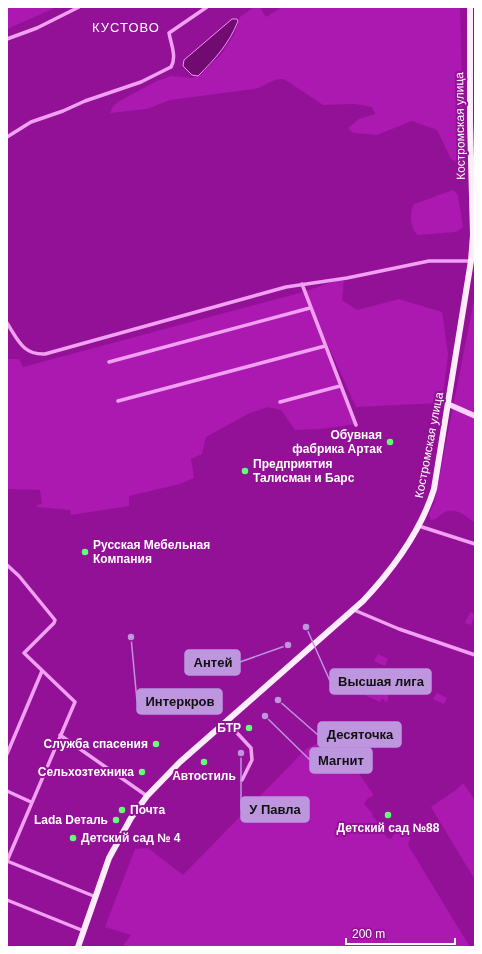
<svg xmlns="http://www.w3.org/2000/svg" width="482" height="954" viewBox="0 0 482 954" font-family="Helvetica,sans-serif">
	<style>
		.green { fill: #ab19b0 }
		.water { fill: #710a71; stroke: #f292f7 }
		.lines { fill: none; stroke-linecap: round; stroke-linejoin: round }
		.street { stroke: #f1a0f3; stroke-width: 3.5 }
		.secondary { stroke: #fcd0fd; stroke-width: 5.5 }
		.primary { stroke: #ffedfe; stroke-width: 6 }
		.poi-dot { fill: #63ff77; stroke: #931196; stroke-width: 1.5 }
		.labels { text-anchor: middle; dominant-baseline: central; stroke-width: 4; stroke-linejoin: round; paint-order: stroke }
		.street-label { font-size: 12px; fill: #fff; stroke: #931196 }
		.poi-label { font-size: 12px; font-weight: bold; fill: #fff; stroke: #931196; text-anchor: end }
		.neighbourhood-label { font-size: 13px; letter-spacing: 1px; fill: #fff; stroke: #931196 }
		.leader { fill: none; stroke: #bd96df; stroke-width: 1.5 }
		.callout-dot { fill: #bd96df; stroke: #931196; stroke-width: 1.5 }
		.callout { fill: #bd96df; stroke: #bd96df; stroke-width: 1.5 }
		.callout-label { font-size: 13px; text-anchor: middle; font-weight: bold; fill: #111 }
	</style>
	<rect width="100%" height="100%" fill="#931196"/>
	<path class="green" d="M 7,7 L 57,7 L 7,29 Z
		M 254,7 L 260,7 L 266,17 L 282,7 L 460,7 L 464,165 L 451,159 L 437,130 L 412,121 L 377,135 L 353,133 L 348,128 L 359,119 L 375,114 L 372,107 L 355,104 L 323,105 L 284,79 C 272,78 265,87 254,89 L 170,100 L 147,109 L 110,113 L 113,106 L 119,101 L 157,81 L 171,76 L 192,78 L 199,76 L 220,56 L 234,35 L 240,17 Z
		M 453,190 L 458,195 L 463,227 L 456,232 L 418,235 C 410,229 409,213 414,204 Z
		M 344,278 L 342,300 L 357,310 L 399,299 L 442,312 L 448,354 L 442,403 L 356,407 L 308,301 L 356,424 L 321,429 L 295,430 L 281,410 L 268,407 L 250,413 L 206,437 L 202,454 L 191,459 L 194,478 L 180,484 L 129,496 L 129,506 L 71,515 L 70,510 L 37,507 L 37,505 L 42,504 L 40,490 L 7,489 L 7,359 L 19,359 L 23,367 L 303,292 Z
		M 475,295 L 475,523 C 464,515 454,505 442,514 C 438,517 435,520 431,520 L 429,514 L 434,504 Z
		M 470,612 L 475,614 L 471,625 L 465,623 Z
		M 378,654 L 388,659 L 385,666 L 374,661 Z
		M 332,671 L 389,694 L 387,702 L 382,699 L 380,702 L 329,679 Z
		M 437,693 L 447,698 L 444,704 L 433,699 Z
		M 322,739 L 344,752 L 373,794 L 373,796 L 368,798 L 364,804 L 372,813 L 373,817 L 378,822 L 387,838 L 391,839 L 394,834 L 400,834 L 405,830 L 412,833 L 408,845 L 470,947 L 122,947 L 131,935 L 105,927 L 135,849 L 148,848 L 183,875 L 307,748 L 317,744 L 320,740 Z
		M 463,783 L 475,800 L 475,880 L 431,807 L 456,790 Z"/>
	<path class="water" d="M 232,19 L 237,19 L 238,21 C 229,44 215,59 198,76 L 192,75 L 183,66 L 184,60 Z"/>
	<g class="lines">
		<path class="street" d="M 7,39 L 37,28 L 79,7
			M 7,137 L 31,122 L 63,111 L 85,101 L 141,82 L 171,67 C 177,57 171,44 169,33 L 207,7
			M 302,284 L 356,425
			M 7,323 C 18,340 23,355 45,354 L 286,287 L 347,278 L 429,261 L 471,261
			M 109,362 L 310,308
			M 118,401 L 325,346
			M 280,402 L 340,386
			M 419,526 L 475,544
			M 7,565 L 19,576 L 55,620 L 54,623 L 24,653 L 75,702 L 7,861 L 96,897
			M 354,610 L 399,629 L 475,655
			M 226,721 L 251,748 L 252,760 L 242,780
			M 60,735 L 147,796
			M 7,754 L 42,671
			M 7,791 L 31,802
			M 7,900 L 84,931"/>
		<path class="secondary" d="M 448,404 L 475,416"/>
		<path class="primary" d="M 78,947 L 109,858 L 131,818 L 147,796 L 180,762 L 363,601 C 393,569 421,531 434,489 L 471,261 L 473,235 L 470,121 L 470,7"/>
	</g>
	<g class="poi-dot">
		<circle cx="390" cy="442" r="4"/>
		<circle cx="245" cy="471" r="4"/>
		<circle cx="85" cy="552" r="4"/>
		<circle cx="249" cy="728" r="4"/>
		<circle cx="156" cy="744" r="4"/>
		<circle cx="204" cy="762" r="4"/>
		<circle cx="142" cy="772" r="4"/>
		<circle cx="122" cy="810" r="4"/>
		<circle cx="388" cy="815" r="4"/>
		<circle cx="116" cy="820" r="4"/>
		<circle cx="73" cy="838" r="4"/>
	</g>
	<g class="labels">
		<g class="street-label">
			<text transform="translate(460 126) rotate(-91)">Костромская улица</text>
			<text transform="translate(429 445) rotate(-79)">Костромская улица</text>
		</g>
		<g class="poi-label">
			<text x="382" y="435">Обувная<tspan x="382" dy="14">фабрика Артак</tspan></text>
			<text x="253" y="464" text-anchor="start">Предприятия<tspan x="253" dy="14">Талисман и Барс</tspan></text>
			<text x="93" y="545" text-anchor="start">Русская Мебельная<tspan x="93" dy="14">Компания</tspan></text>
			<text x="241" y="728">БТР</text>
			<text x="148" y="744">Служба спасения</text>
			<text x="134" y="772">Сельхозтехника</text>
			<text x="204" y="776" text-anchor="middle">Автостиль</text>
			<text x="130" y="810" text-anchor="start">Почта</text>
			<text x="108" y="820">Lada Dеталь</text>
			<text x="388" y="828" text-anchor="middle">Детский сад №88</text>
			<text x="81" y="838" text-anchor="start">Детский сад № 4</text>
		</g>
		<g class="neighbourhood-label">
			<text x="126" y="27">КУСТОВО</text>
		</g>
	</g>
	<path class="leader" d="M288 645L240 662M306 627L330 681M131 637L137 701M278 700L318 735M265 716L310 760M241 753L241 809"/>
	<g class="callout-dot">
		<circle cx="288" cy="645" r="4"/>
		<circle cx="306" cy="627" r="4"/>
		<circle cx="131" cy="637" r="4"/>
		<circle cx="278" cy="700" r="4"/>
		<circle cx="265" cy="716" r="4"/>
		<circle cx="241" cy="753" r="4"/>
	</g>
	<g class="callout">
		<rect x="185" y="650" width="55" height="25" rx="4"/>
		<rect x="330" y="669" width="101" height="25" rx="4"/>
		<rect x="137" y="689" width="85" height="25" rx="4"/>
		<rect x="318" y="722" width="83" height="25" rx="4"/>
		<rect x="310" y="748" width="62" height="25" rx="4"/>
		<rect x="241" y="797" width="68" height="25" rx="4"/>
	</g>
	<g class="callout-label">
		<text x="213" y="667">Антей</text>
		<text x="381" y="686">Высшая лига</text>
		<text x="180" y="706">Интеркров</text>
		<text x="360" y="739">Десяточка</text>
		<text x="341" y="765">Магнит</text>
		<text x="275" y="814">У Павла</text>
	</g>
	<rect width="482" height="954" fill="none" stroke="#ffffff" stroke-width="16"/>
	<path d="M346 938v6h109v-6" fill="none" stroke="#ffffff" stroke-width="2"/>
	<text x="352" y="938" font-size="12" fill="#ffffff" stroke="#931196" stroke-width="3" paint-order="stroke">200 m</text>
</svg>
